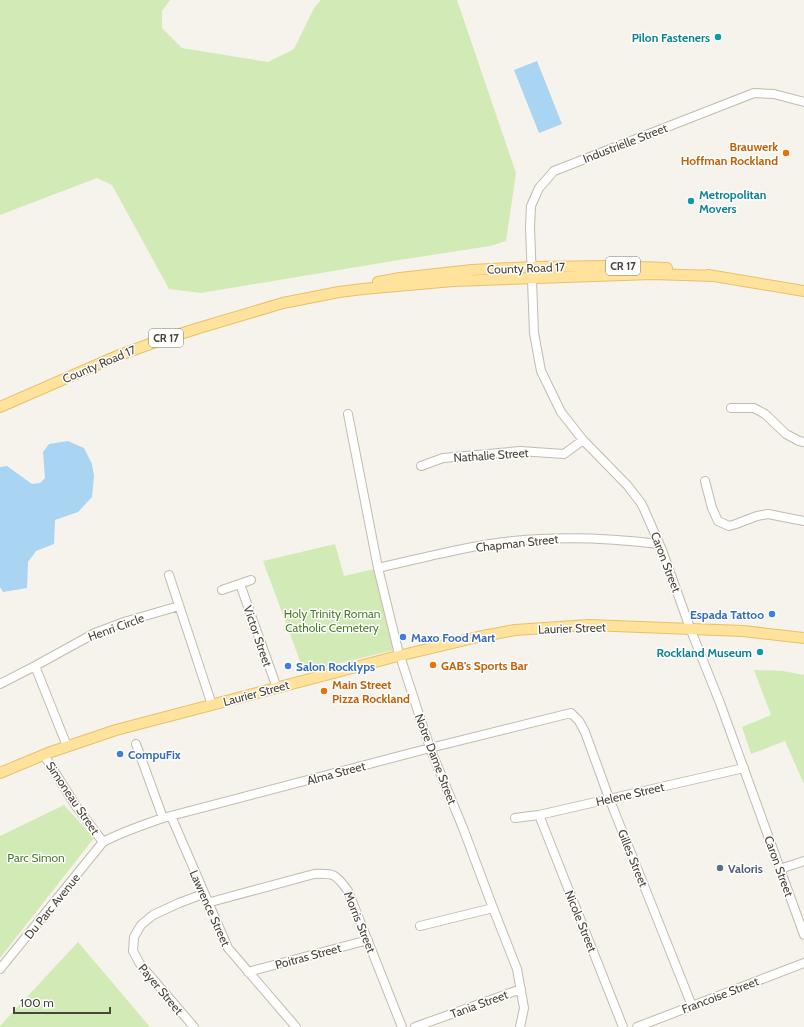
<svg xmlns="http://www.w3.org/2000/svg" width="804" height="1027" viewBox="0 0 804 1027" font-family="Cabin,sans-serif">
	<style>
		.green { fill: #d2eab5 }
		.water { fill: #a9d4f2 }
		.lines { fill: none; stroke-linecap: round; stroke-linejoin: round }
		.minor-casing { stroke: #c2bbae; stroke-width: 10 }
		.major-casing { stroke: #e6c16a; stroke-width: 12 }
		.minor { stroke: #fff; stroke-width: 8 }
		.major { stroke: #ffe39c; stroke-width: 10 }
		.culture-dot { fill: #0f9aa8; stroke: #fff; stroke-width: 1.5 }
		.food-dot { fill: #e8710a; stroke: #fff; stroke-width: 1.5 }
		.shop-dot { fill: #3f7fe0; stroke: #fff; stroke-width: 1.5 }
		.service-dot { fill: #5c6f8a; stroke: #fff; stroke-width: 1.5 }
		.labels { text-anchor: middle; dominant-baseline: central; stroke-width: 3; stroke-linejoin: round; paint-order: stroke }
		.shield { fill: #fff; stroke: #817c74; stroke-width: 1 }
		.shield-label { font-size: 11px; font-weight: bold; fill: #4b4439 }
		.culture-label { font-size: 12px; font-weight: bold; fill: #0d838f; stroke: #fff; text-anchor: end }
		.street-label { font-size: 12px; fill: #4b4439; stroke: #fff }
		.food-label { font-size: 12px; font-weight: bold; fill: #c56008; stroke: #fff; text-anchor: start }
		.park-label { font-size: 12px; fill: #4a7f2a; stroke: #fff }
		.shop-label { font-size: 12px; font-weight: bold; fill: #366cbe; stroke: #fff; text-anchor: start }
		.service-label { font-size: 12px; font-weight: bold; fill: #4e5e75; stroke: #fff; text-anchor: start }
	</style>
	<rect width="100%" height="100%" fill="#f6f3ec"/>
	<path class="green" d="M 0,0 L 170,0 L 162,11 L 162,28 L 182,48 L 268,62 L 294,49 L 314,8 L 321,0 L 457,0 L 516,173 L 506,241 L 490,246 L 393,261 L 201,293 L 169,289 L 112,185 L 97,178 L 0,215 Z
		M 335,544 L 344,576 L 374,569 L 394,650 L 304,672 L 263,561 Z
		M 754,670 L 783,671 L 804,675 L 804,784 L 785,741 L 751,754 L 742,727 L 771,715 Z
		M 64,805 L 94,838 L 0,958 L 0,836 Z
		M 78,942 L 150,1027 L 0,1027 L 0,1026 Z"/>
	<path class="water" d="M 537,61 L 562,124 L 539,133 L 514,70 Z
		M 68,441 L 84,448 L 92,464 L 94,476 L 92,497 L 78,512 L 55,520 L 54,544 L 36,551 L 28,562 L 27,588 L 3,592 L 0,587 L 0,467 L 7,466 L 32,484 L 40,483 L 45,478 L 43,452 L 49,444 Z"/>
	<g class="lines">
		<defs>
			<path id="minor" d="M 804,102 L 774,94 L 754,93 L 554,171 L 539,188 L 531,206 L 530,227 L 534,333 L 541,371 L 561,412 L 583,440 L 627,485 L 641,503 L 644,509 L 662,550 L 690,628 L 720,703 L 804,935
				M 731,408 L 754,408 L 765,414 L 786,434 L 799,441 L 804,442
				M 348,414 L 378,568 L 398,650 L 430,748 L 463,828 L 493,908 L 517,969 L 524,1008 L 520,1027
				M 421,466 L 443,458 L 520,451 L 564,454 L 583,440
				M 705,481 L 712,508 L 718,521 L 729,526 L 736,524 L 757,516 L 768,514 L 804,521
				M 378,568 C 422,558 467,546 513,541 C 561,536 611,538 659,544
				M 169,575 L 212,705
				M 240,584 L 277,688
				M 222,590 L 251,580
				M 35,666 L 67,746
				M 0,684 L 35,666 L 95,633 L 124,622 L 179,606
				M 136,744 L 163,818
				M 44,755 L 76,806 L 103,842
				M 539,815 L 623,1027
				M 171,816 L 228,948 L 296,1027
				M 515,818 L 539,815 L 744,768
				M 780,869 L 804,861
				M 207,903 L 314,874 C 334,873 336,874 348,891 L 402,1027
				M 420,926 L 493,908
				M 0,969 L 103,842 C 122,832 143,825 163,818 L 430,748 L 571,713 L 579,721 L 585,732 L 609,798 L 692,1006
				M 248,972 L 368,940
				M 194,1027 L 140,964 L 133,951 L 134,937 L 141,925 L 153,915 L 179,903 L 203,894
				M 415,1027 L 521,989
				M 637,1027 L 804,963"/>
			<path id="major" d="M 708,275 L 804,291
				M 378,282 L 400,278 L 472,270 L 532,267 L 610,266 L 667,268
				M 0,407 L 117,356 L 158,341 L 199,328 L 283,303 L 339,292 L 363,289 L 453,281 L 652,274 L 714,276
				M 0,773 L 48,753 L 116,730 L 394,657 L 478,637 L 515,630 L 589,625 L 743,631 L 804,638"/>
		</defs>
		<use href="#minor" class="minor-casing"/>
		<use href="#major" class="major-casing"/>
		<use href="#minor" class="minor"/>
		<use href="#major" class="major"/>
	</g>
	<g class="culture-dot">
		<circle cx="718" cy="37" r="4"/>
		<circle cx="691" cy="201" r="4"/>
		<circle cx="760" cy="652" r="4"/>
	</g>
	<g class="food-dot">
		<circle cx="786" cy="153" r="4"/>
		<circle cx="433" cy="665" r="4"/>
		<circle cx="324" cy="691" r="4"/>
	</g>
	<g class="shop-dot">
		<circle cx="772" cy="614" r="4"/>
		<circle cx="403" cy="637" r="4"/>
		<circle cx="288" cy="666" r="4"/>
		<circle cx="120" cy="754" r="4"/>
	</g>
	<circle class="service-dot" cx="720" cy="868" r="4"/>
	<g class="labels">
		<g class="shield">
			<rect x="606" y="257" width="34" height="18" rx="3"/>
			<rect x="149" y="329" width="34" height="18" rx="3"/>
		</g>
		<g class="shield-label">
			<text x="623" y="266">CR 17</text>
			<text x="166" y="338">CR 17</text>
		</g>
		<g class="culture-label">
			<text x="710" y="37">Pilon Fasteners</text>
			<text x="699" y="194" text-anchor="start">Metropolitan<tspan x="699" dy="14">Movers</tspan></text>
			<text x="752" y="652">Rockland Museum</text>
		</g>
		<g class="street-label">
			<text transform="translate(625 143) rotate(-21)">Industrielle Street</text>
			<text transform="translate(526 268) rotate(-2)">County Road 17</text>
			<text transform="translate(99 364) rotate(-23)">County Road 17</text>
			<text transform="translate(491 455) rotate(-4)">Nathalie Street</text>
			<text transform="translate(517 543) rotate(-6)">Chapman Street</text>
			<text transform="translate(666 562) rotate(69)">Caron Street</text>
			<text transform="translate(116 627) rotate(-20)">Henri Circle</text>
			<text transform="translate(572 628) rotate(-2)">Laurier Street</text>
			<text transform="translate(258 636) rotate(71)">Victor Street</text>
			<text transform="translate(256 693) rotate(-15)">Laurier Street</text>
			<text transform="translate(436 759) rotate(69)">Notre Dame Street</text>
			<text transform="translate(336 773) rotate(-15)">Alma Street</text>
			<text transform="translate(630 794) rotate(-13)">Helene Street</text>
			<text transform="translate(73 798) rotate(56)">Simoneau Street</text>
			<text transform="translate(633 858) rotate(68)">Gilles Street</text>
			<text transform="translate(779 866) rotate(70)">Caron Street</text>
			<text transform="translate(52 906) rotate(-51)">Du Parc Avenue</text>
			<text transform="translate(210 908) rotate(66)">Lawrence Street</text>
			<text transform="translate(581 921) rotate(68)">Nicole Street</text>
			<text transform="translate(360 922) rotate(68)">Morris Street</text>
			<text transform="translate(308 956) rotate(-15)">Poitras Street</text>
			<text transform="translate(161 989) rotate(50)">Payer Street</text>
			<text transform="translate(720 995) rotate(-21)">Francoise Street</text>
			<text transform="translate(479 1004) rotate(-20)">Tania Street</text>
		</g>
		<g class="food-label">
			<text x="778" y="146" text-anchor="end">Brauwerk<tspan x="778" dy="14">Hoffman Rockland</tspan></text>
			<text x="441" y="665">GAB's Sports Bar</text>
			<text x="332" y="684">Main Street<tspan x="332" dy="14">Pizza Rockland</tspan></text>
		</g>
		<g class="park-label">
			<text x="332" y="613">Holy Trinity Roman<tspan x="332" dy="14">Catholic Cemetery</tspan></text>
			<text x="36" y="857">Parc Simon</text>
		</g>
		<g class="shop-label">
			<text x="764" y="614" text-anchor="end">Espada Tattoo</text>
			<text x="411" y="637">Maxo Food Mart</text>
			<text x="296" y="666">Salon Rocklyps</text>
			<text x="128" y="754">CompuFix</text>
		</g>
		<g class="service-label">
			<text x="728" y="868">Valoris</text>
		</g>
	</g>
	<path d="M14 1007v6h96v-6" fill="none" stroke="#4b4439" stroke-width="2"/>
	<text x="20" y="1007" font-size="12" fill="#4b4439" stroke="#ffffff" stroke-width="3" paint-order="stroke">100 m</text>
</svg>
